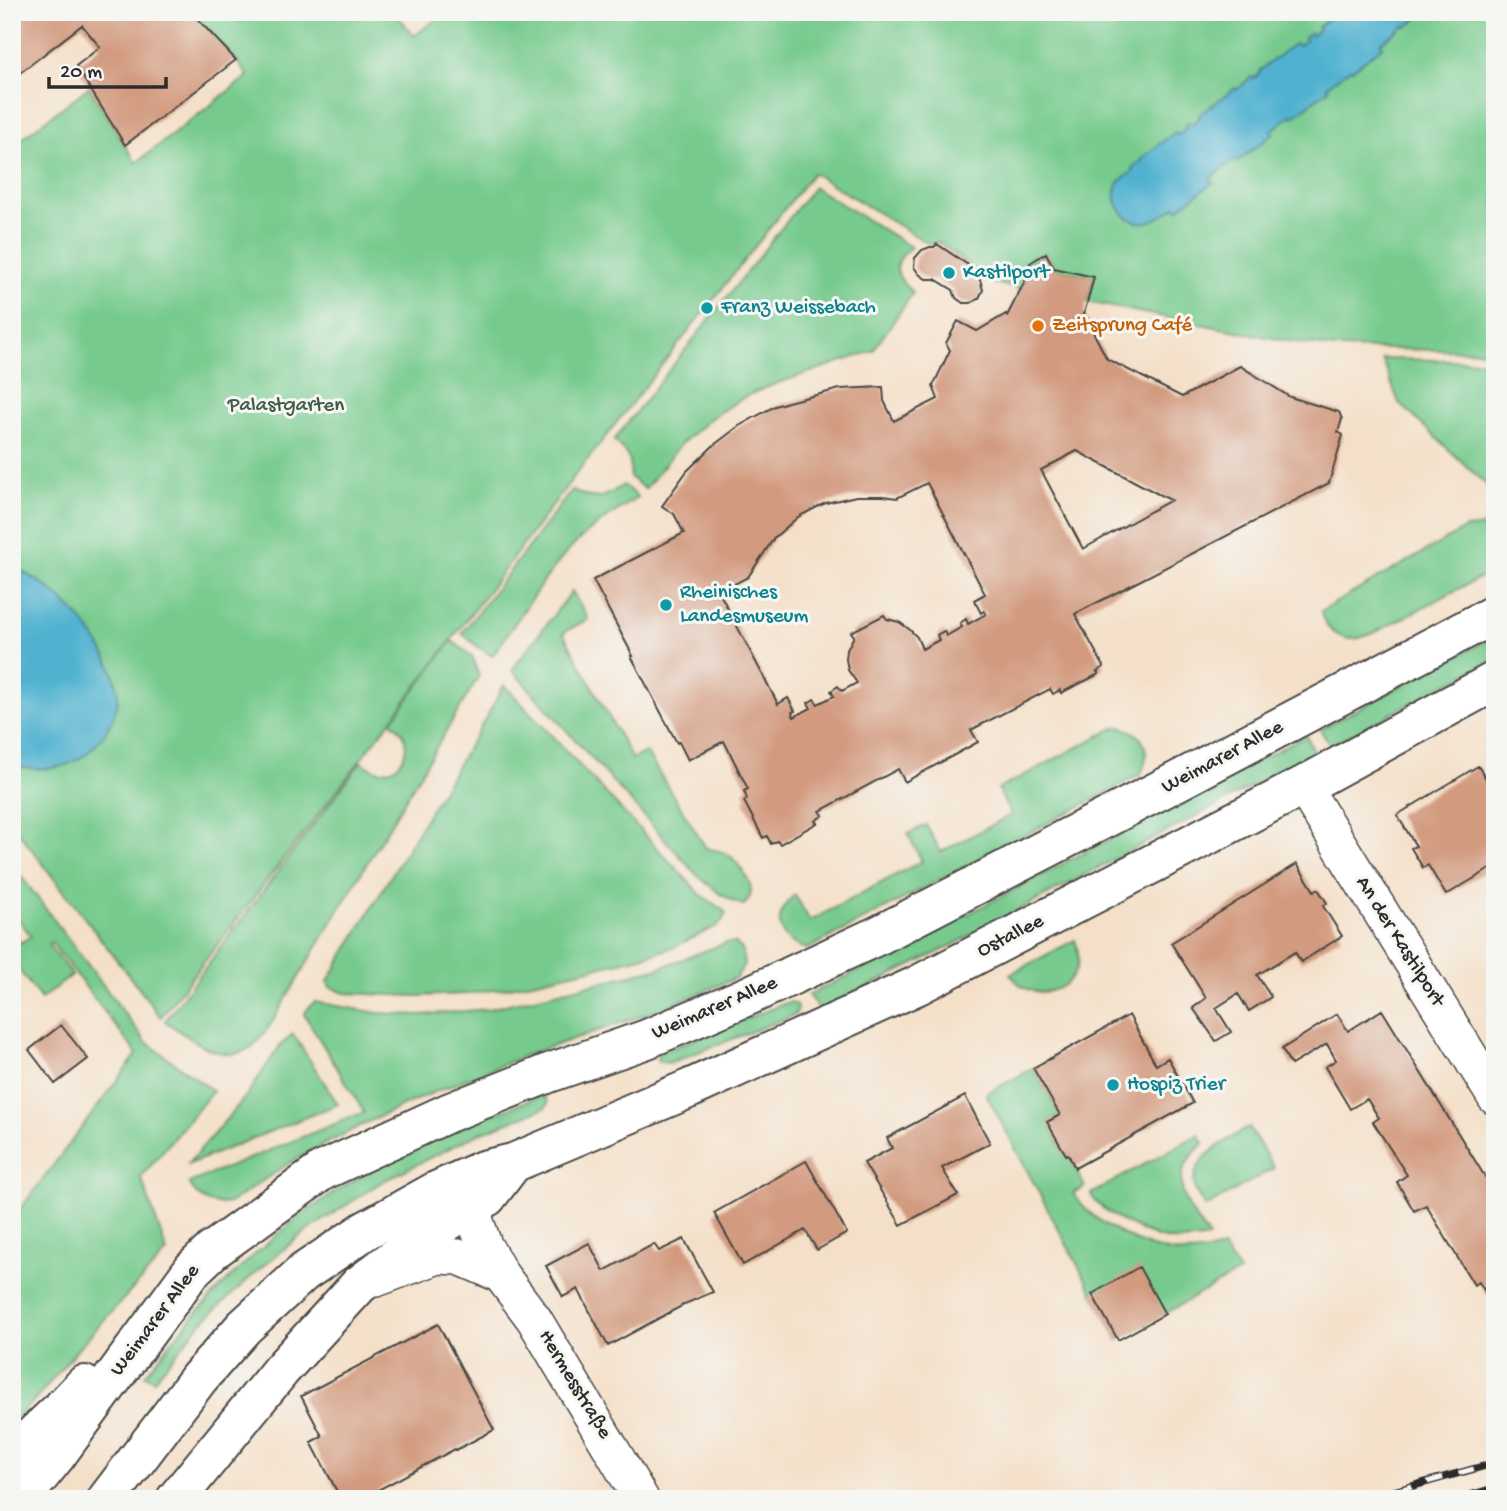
<svg xmlns="http://www.w3.org/2000/svg" width="1507" height="1511" viewBox="0 0 1507 1511" font-family="'Gochi Hand',sans-serif">
	<style>
		.green { fill: #76ca8d; stroke: #507a5c; stroke-width: 2 }
		.water { fill: #51b2d0; stroke: #3e6e7e; stroke-width: 2 }
		.building { fill: #d29a7e; fill-rule: evenodd }
		.lines { fill: none; stroke-linecap: round; stroke-linejoin: round }
		.minor-casing { stroke: #494643; stroke-width: 38 }
		.secondary-casing { stroke: #494643; stroke-width: 42 }
		.minor { stroke: #fff; stroke-width: 35 }
		.secondary { stroke: #fff; stroke-width: 38 }
		.rail-casing { stroke: #2b2b2b; stroke-width: 8 }
		.rail { stroke: #f6f6f2; stroke-width: 5; stroke-dasharray: 16; stroke-linecap: butt }
		.culture-dot { fill: #0f9aa8; stroke: #f6f6f2; stroke-width: 2.5 }
		.food-dot { fill: #e8710a; stroke: #f6f6f2; stroke-width: 2.5 }
		.labels { text-anchor: middle; dominant-baseline: central; stroke-width: 6; stroke-linejoin: round; paint-order: stroke }
		.culture-label { font-size: 21px; fill: #0d838f; stroke: #f6f6f2; text-anchor: start }
		.food-label { font-size: 21px; fill: #c56008; stroke: #f6f6f2; text-anchor: start }
		.park-label { font-size: 21px; fill: #425b48; stroke: #f6f6f2 }
		.street-label { font-size: 21px; fill: #2b2b2b; stroke: #f6f6f2 }
	</style>
	<rect width="100%" height="100%" fill="#f6f6f2"/>
	<filter id="ink" filterUnits="userSpaceOnUse"><feTurbulence type="fractalNoise" baseFrequency=".0143" numOctaves="2"/><feDisplacementMap in="SourceGraphic" scale="14" xChannelSelector="R" yChannelSelector="G"/><feConvolveMatrix kernelMatrix="1 2 1 2 8 2 1 2 1" color-interpolation-filters="sRGB"/></filter>
	<filter id="wash" filterUnits="userSpaceOnUse"><feTurbulence type="fractalNoise" baseFrequency=".00686" numOctaves="4" result="noise"/><feDisplacementMap in="SourceGraphic" scale="28" xChannelSelector="R" yChannelSelector="G"/><feGaussianBlur stdDeviation="1.57" result="paint"/><feColorMatrix in="noise" values="0 0 0 0 0 0 0 0 0 0 0 0 0 0 0 0 0 1.4 0 .05"/><feComposite in="paint" operator="in"/></filter>
	<g filter="url(#wash)">
		<rect width="100%" height="100%" fill="#f4e0c9"/>
		<path class="green" d="M 191,12 L 395,12 L 414,36 L 446,12 L 1495,12 L 1495,351 L 1335,348 L 1288,341 L 1087,302 L 1094,277 L 1054,268 L 1046,253 L 1030,263 L 1028,275 L 1021,289 L 981,280 L 979,276 L 980,273 L 939,242 L 929,244 L 813,173 L 573,478 L 389,723 L 161,1017 L 12,824 L 12,146 L 89,87 L 136,163 L 248,76 L 236,60 Z
			M 814,187 L 911,247 C 890,264 894,275 913,293 L 873,351 L 775,384 L 746,396 L 711,418 L 681,444 L 645,489 L 630,477 C 632,457 627,454 614,440 Z
			M 1382,359 L 1495,361 L 1495,493 L 1399,403 Z
			M 623,485 L 638,497 C 616,512 592,526 573,546 C 541,579 519,620 492,656 L 478,647 L 462,633 L 572,490 C 598,502 600,500 623,485 Z
			M 1487,526 L 1495,530 L 1495,576 L 1483,576 L 1374,633 C 1367,635 1357,640 1350,639 C 1335,637 1323,626 1321,611 L 1466,528 Z
			M 572,591 L 588,619 L 563,633 L 632,759 L 646,752 L 706,848 C 713,850 723,851 729,855 C 736,860 751,881 751,890 C 751,896 748,901 744,905 C 727,901 712,887 698,876 L 512,670 Z
			M 1495,636 L 1495,659 L 1330,746 L 1320,729 Z
			M 452,641 L 472,656 L 479,676 L 269,1027 C 264,1033 260,1039 255,1044 C 226,1070 190,1038 165,1021 L 361,762 C 367,766 374,771 382,771 C 401,770 411,751 403,734 C 401,729 396,726 391,722 Z
			M 504,685 L 701,895 L 723,910 L 726,913 L 724,918 L 717,926 L 672,948 L 634,959 L 506,988 L 466,994 L 415,996 L 344,993 L 329,986 L 328,981 L 487,716 Z
			M 1121,727 C 1146,734 1152,753 1140,775 L 808,949 C 777,943 770,914 795,895 L 810,921 L 922,861 L 908,834 L 926,825 L 941,852 L 1011,815 L 998,789 L 1114,728 Z
			M 1306,735 L 1315,753 L 949,947 L 820,1010 L 808,995 L 885,958 Z
			M 12,864 L 146,1042 L 213,1091 L 141,1177 L 167,1252 L 79,1347 L 37,1398 L 12,1421 L 12,1220 L 137,1054 L 51,942 L 48,944 L 72,975 L 41,999 L 12,961 L 12,932 L 21,943 L 31,936 L 12,911 Z
			M 1075,940 C 1078,949 1080,958 1077,967 C 1069,990 1042,999 1022,986 C 1017,983 1014,978 1010,974 Z
			M 726,943 L 735,943 L 742,949 L 744,965 L 736,978 L 656,1011 L 526,1055 L 422,1097 L 370,1121 L 311,1151 L 286,1165 L 230,1203 C 212,1206 197,1200 189,1183 L 364,1112 L 304,1014 L 310,1006 L 315,1002 L 378,1013 L 420,1015 L 488,1009 L 656,969 Z
			M 792,1002 L 797,1005 L 798,1009 L 795,1015 L 669,1063 L 659,1062 L 657,1058 L 658,1054 L 664,1051 L 786,1003 Z
			M 293,1034 L 338,1104 L 187,1165 L 231,1114 L 246,1096 L 280,1046 Z
			M 1033,1068 L 1060,1115 L 1048,1122 L 1065,1155 L 1068,1154 L 1085,1187 L 1073,1193 C 1090,1223 1150,1253 1185,1253 C 1198,1253 1211,1251 1223,1248 L 1239,1272 L 1118,1340 L 986,1094 Z
			M 540,1096 L 546,1098 L 548,1104 L 545,1108 L 480,1133 L 383,1181 L 304,1233 L 263,1266 L 199,1325 L 154,1380 L 145,1375 C 198,1307 259,1241 332,1194 C 396,1152 469,1123 540,1096 Z
			M 1249,1127 L 1274,1168 L 1205,1207 C 1202,1201 1196,1194 1195,1187 C 1188,1158 1230,1139 1249,1127 Z
			M 1199,1134 L 1204,1143 C 1164,1178 1185,1203 1209,1238 C 1196,1240 1183,1242 1171,1240 C 1150,1237 1099,1213 1091,1194 Z"/>
		<path class="water" d="M 1337,12 L 1426,12 L 1407,27 L 1405,25 L 1381,43 L 1383,46 L 1352,70 L 1350,69 L 1327,86 L 1329,89 L 1293,117 L 1291,115 L 1271,131 L 1273,134 L 1237,162 L 1234,160 L 1210,178 L 1213,182 L 1178,209 L 1176,206 C 1167,212 1158,220 1147,222 C 1126,227 1107,200 1120,181 C 1124,177 1129,174 1134,171 L 1132,168 L 1142,161 L 1141,159 L 1175,132 L 1178,135 L 1186,128 L 1185,126 L 1189,122 L 1191,125 L 1200,117 L 1199,115 L 1235,88 L 1237,90 L 1251,77 L 1253,79 L 1260,73 L 1259,71 L 1295,43 L 1298,46 L 1306,40 L 1304,37 L 1310,33 L 1312,35 L 1319,29 L 1318,27 Z
			M 12,567 C 58,585 114,645 118,696 C 118,708 112,721 106,731 C 84,766 51,775 12,765 Z"/>
		<g id="blocks">
			<path class="building" d="M 12,12 L 191,12 L 236,60 L 125,145 L 76,66 L 100,47 L 82,25 L 12,79 Z
				M 937,244 L 980,273 L 979,276 L 983,290 L 979,298 L 971,303 L 963,303 L 956,298 L 953,290 L 935,279 L 926,279 L 919,274 L 914,267 L 915,258 L 922,250 L 930,247 L 934,247 Z
				M 1046,253 L 1054,268 L 1094,277 L 1084,314 L 1107,359 L 1182,397 L 1240,366 L 1290,397 L 1339,412 L 1342,419 L 1338,432 L 1343,435 L 1329,483 L 1075,614 L 1104,667 L 1097,672 L 1099,674 L 1061,693 L 1060,690 L 1053,694 L 1050,689 L 971,730 L 978,742 L 905,782 L 898,769 L 820,811 L 823,815 L 815,821 L 817,823 L 780,844 L 777,841 L 771,844 L 767,836 L 763,838 L 744,801 L 747,799 L 744,791 L 748,789 L 724,741 L 688,760 L 679,742 L 677,743 L 631,656 L 633,656 L 593,580 L 684,533 L 674,514 L 662,506 L 687,471 L 714,445 L 739,426 L 775,406 L 788,402 L 840,389 L 883,387 L 884,401 L 894,421 L 938,399 L 933,386 L 950,350 L 946,343 L 958,321 L 977,331 L 1006,314 L 1007,316 L 1028,275 L 1030,263 ZM 1077,451 L 1158,494 L 1171,500 L 1083,549 L 1041,470 ZM 927,483 L 985,594 L 974,600 L 981,613 L 984,611 L 986,614 L 968,624 L 966,619 L 960,623 L 962,627 L 946,636 L 944,631 L 937,635 L 939,640 L 922,649 L 917,637 L 909,629 L 899,622 L 887,619 L 884,615 L 851,632 L 854,636 L 847,650 L 846,659 L 848,670 L 857,683 L 842,691 L 838,686 L 831,691 L 834,696 L 818,704 L 814,699 L 808,703 L 811,708 L 794,717 L 792,712 L 795,711 L 788,698 L 778,704 L 719,592 L 748,577 L 774,538 L 798,517 L 819,506 L 826,503 L 856,496 L 883,496 L 897,498 Z
				M 1478,766 L 1495,793 L 1495,866 L 1446,895 L 1428,865 L 1423,868 L 1411,848 L 1416,846 L 1397,815 Z
				M 1297,864 L 1314,891 L 1318,889 L 1327,903 L 1323,906 L 1342,936 L 1301,962 L 1295,952 L 1257,975 L 1271,997 L 1249,1011 L 1238,994 L 1216,1008 L 1231,1032 L 1216,1041 L 1193,1008 L 1206,998 L 1171,943 Z
				M 1382,1010 L 1495,1193 L 1495,1308 L 1479,1282 L 1474,1285 L 1426,1205 L 1414,1211 L 1397,1182 L 1407,1175 L 1373,1122 L 1379,1118 L 1367,1099 L 1350,1109 L 1325,1067 L 1336,1060 L 1327,1044 L 1291,1065 L 1282,1049 L 1337,1014 L 1348,1031 Z
				M 1129,1015 L 1156,1065 L 1168,1058 L 1193,1103 L 1075,1168 L 1068,1154 L 1066,1155 L 1047,1122 L 1060,1115 L 1033,1068 Z
				M 61,1025 L 88,1059 L 55,1084 L 29,1050 Z
				M 965,1096 L 990,1143 L 942,1168 L 958,1195 L 901,1225 L 864,1163 L 892,1148 L 887,1138 Z
				M 806,1161 L 847,1233 L 817,1250 L 805,1230 L 743,1265 L 714,1213 Z
				M 684,1239 L 713,1292 L 687,1303 L 608,1346 L 578,1289 L 563,1297 L 546,1266 L 589,1243 L 604,1271 L 654,1244 L 659,1251 Z
				M 1139,1267 L 1165,1314 L 1118,1340 L 1092,1294 Z
				M 438,1324 L 494,1430 L 456,1450 L 455,1449 L 376,1491 L 377,1492 L 365,1499 L 341,1499 L 311,1442 L 322,1436 L 301,1396 Z"/>
		</g>
	</g>
	<g filter="url(#ink)">
		<use href="#blocks" fill-opacity="0" stroke="#494643" stroke-width="2"/>
		<g class="lines">
			<defs>
				<path id="minor" d="M 1303,786 L 1495,1097
					M 471,1207 L 484,1245 L 501,1275 L 534,1319 L 641,1499
					M 376,1279 L 438,1256 L 459,1257 L 501,1275"/>
				<path id="secondary" d="M 12,1455 L 61,1409 L 84,1385
					M 21,1499 L 56,1456 L 193,1269 L 212,1251 L 322,1171 L 448,1113 L 549,1073 L 647,1039 L 750,995 L 879,935 L 1168,786 L 1495,614
					M 107,1499 L 199,1378 L 244,1327 L 304,1272 L 366,1230 L 436,1191 L 483,1170 L 513,1163 L 691,1088 L 916,986 L 1303,786 L 1495,681
					M 176,1499 L 281,1370 L 359,1285 L 419,1239 L 487,1197 L 513,1163"/>
			</defs>
			<use href="#minor" class="minor-casing"/>
			<use href="#secondary" class="secondary-casing"/>
			<use href="#minor" class="minor"/>
			<use href="#secondary" class="secondary"/>
			<defs>
				<path id="rail" d="M 1366,1499 L 1495,1463
					M 1458,1499 L 1495,1488"/>
			</defs>
			<use href="#rail" class="rail-casing"/>
			<use href="#rail" class="rail"/>
		</g>
	</g>
	<g class="culture-dot">
		<circle cx="949" cy="273" r="7"/>
		<circle cx="707" cy="308" r="7"/>
		<circle cx="666" cy="605" r="7"/>
		<circle cx="1113" cy="1085" r="7"/>
	</g>
	<circle class="food-dot" cx="1038" cy="326" r="7"/>
	<g class="labels">
		<g class="culture-label">
			<text x="963" y="273">Kastilport</text>
			<text x="721" y="308">Franz Weissebach</text>
			<text x="680" y="593">Rheinisches<tspan x="680" dy="24">Landesmuseum</tspan></text>
			<text x="1127" y="1085">Hospiz Trier</text>
		</g>
		<g class="food-label">
			<text x="1052" y="326">Zeitsprung Café</text>
		</g>
		<g class="park-label">
			<text x="286" y="406">Palastgarten</text>
		</g>
		<g class="street-label">
			<text transform="translate(1223 758) rotate(-28)">Weimarer Allee</text>
			<text transform="translate(1011 937) rotate(-27)">Ostallee</text>
			<text transform="translate(1399 942) rotate(58)">An der Kastilport</text>
			<text transform="translate(715 1009) rotate(-23)">Weimarer Allee</text>
			<text transform="translate(156 1321) rotate(-53)">Weimarer Allee</text>
			<text transform="translate(574 1385) rotate(59)">Hermesstraße</text>
		</g>
	</g>
	<rect width="1507" height="1511" fill="none" stroke="#f6f6f2" stroke-width="42"/>
	<path d="M49 77v10h117v-10" fill="none" stroke="#2b2b2b" stroke-width="3.5"/>
	<text x="60" y="77" font-size="21" fill="#2b2b2b" stroke="#f6f6f2" stroke-width="5" paint-order="stroke">20 m</text>
</svg>
